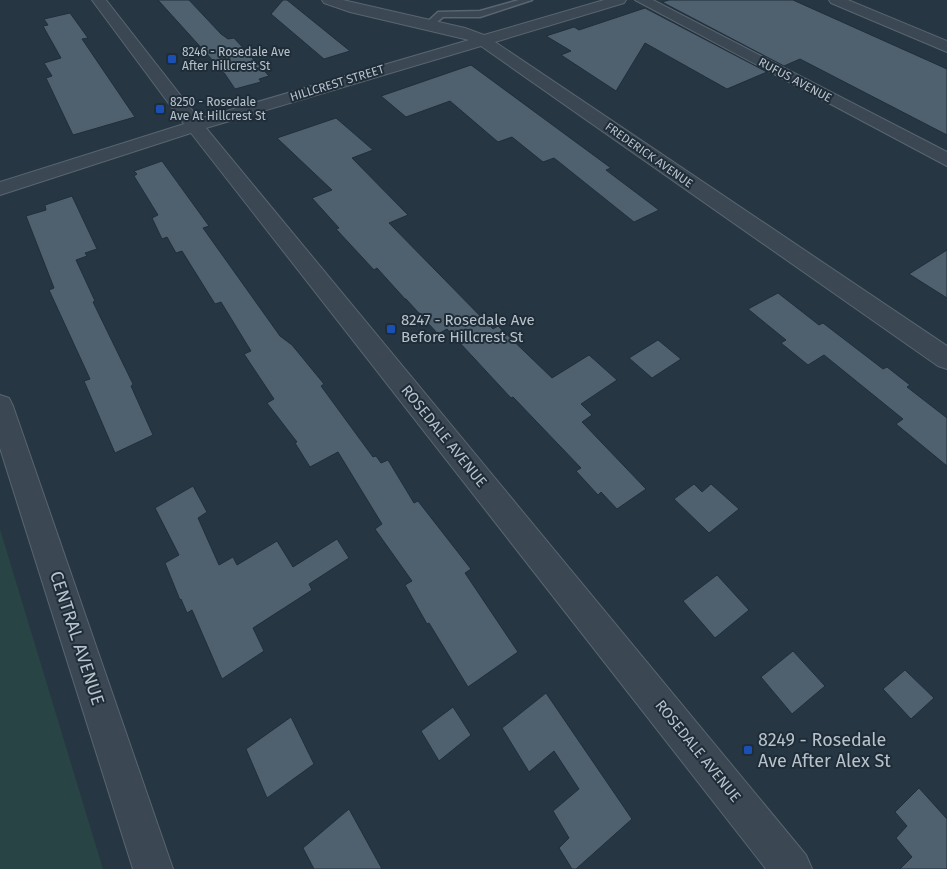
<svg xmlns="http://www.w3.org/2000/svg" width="947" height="869" viewBox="0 0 947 869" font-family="'Fira Sans',sans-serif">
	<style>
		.green { fill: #284444 }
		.building { fill: #4f606e; stroke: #212f3a }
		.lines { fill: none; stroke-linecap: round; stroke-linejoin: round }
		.service-casing { stroke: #596570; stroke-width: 3 }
		.minor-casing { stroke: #596570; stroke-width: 2 }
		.service { fill: #3b4853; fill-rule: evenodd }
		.minor { fill: #3b4853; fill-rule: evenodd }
		.transit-dot { fill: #1a4fb4; stroke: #1f2d38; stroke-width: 2 }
		.labels { text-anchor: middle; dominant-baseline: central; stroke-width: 4; stroke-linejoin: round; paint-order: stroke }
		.far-poi-label { font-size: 12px; fill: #b8c2cc; stroke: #1f2d38; text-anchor: start }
		.far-street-label { font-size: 12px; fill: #b8c2cc; stroke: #1f2d38 }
		.poi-label { font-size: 15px; fill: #b8c2cc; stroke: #1f2d38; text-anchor: start }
		.street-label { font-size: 15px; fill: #b8c2cc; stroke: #1f2d38 }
		.near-street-label { font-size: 18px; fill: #b8c2cc; stroke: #1f2d38 }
		.near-poi-label { font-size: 18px; fill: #b8c2cc; stroke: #1f2d38; text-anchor: start }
	</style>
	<rect width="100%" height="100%" fill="#263643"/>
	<path class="green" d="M 0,529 L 103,869 L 0,869 Z"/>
	<path class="building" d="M 158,0 L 189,0 L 221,34 L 228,39 L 234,38 L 269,76 L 259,79 L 261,82 L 235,89 L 225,74 Z
		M 283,0 L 287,0 L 350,51 L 324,59 L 271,14 Z
		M 669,0 L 793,0 L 947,69 L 947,135 L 800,59 L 784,66 L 662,2 Z
		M 645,8 L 767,72 L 727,89 L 645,43 L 616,91 L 561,55 L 571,51 L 546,36 L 574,27 L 579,30 Z
		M 70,13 L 88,38 L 82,39 L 135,117 L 73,135 L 46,78 L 52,76 L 44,63 L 61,58 L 43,26 L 48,25 L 44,19 Z
		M 471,65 L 611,168 L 606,170 L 659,210 L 634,222 L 554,158 L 543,162 L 512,137 L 498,142 L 450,101 L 406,117 L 381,96 Z
		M 336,118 L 373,150 L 352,158 L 408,215 L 389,223 L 493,329 L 498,326 L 552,378 L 589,355 L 617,380 L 581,404 L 592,415 L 582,422 L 646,489 L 617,509 L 601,492 L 598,495 L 576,471 L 581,468 L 513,397 L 511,398 L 447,329 L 438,334 L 406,299 L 405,299 L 377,268 L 374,270 L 336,229 L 339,228 L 312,198 L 332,190 L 277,138 Z
		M 162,161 L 209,226 L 203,228 L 280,336 L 292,345 L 324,384 L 321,386 L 373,457 L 376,456 L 381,463 L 388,460 L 414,503 L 418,501 L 471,569 L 465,573 L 518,652 L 468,687 L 429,623 L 427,624 L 405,585 L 412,581 L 375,529 L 382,524 L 338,452 L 310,467 L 295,443 L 297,442 L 267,403 L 274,399 L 244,354 L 251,351 L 221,302 L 215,304 L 182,251 L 176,253 L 167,237 L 162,239 L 152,218 L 158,215 L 134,176 L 137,174 L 134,171 Z
		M 72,196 L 97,249 L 85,253 L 87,256 L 76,260 L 95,301 L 93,302 L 133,384 L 131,386 L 153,435 L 115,453 L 84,381 L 90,379 L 49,290 L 54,288 L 26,216 L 46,210 L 45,205 Z
		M 947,250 L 947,298 L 909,274 Z
		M 778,293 L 819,325 L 823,323 L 883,369 L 887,367 L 910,385 L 907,387 L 947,418 L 947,466 L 896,424 L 903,419 L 824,355 L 808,365 L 781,343 L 786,340 L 748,309 Z
		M 658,340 L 681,359 L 652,378 L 629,358 Z
		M 694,484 L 702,492 L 711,484 L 739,509 L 709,533 L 674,499 Z
		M 193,486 L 207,512 L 198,518 L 219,565 L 233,557 L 237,565 L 277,541 L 293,567 L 337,539 L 349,558 L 309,584 L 312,590 L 253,628 L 264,651 L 222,679 L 192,610 L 187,613 L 181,599 L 180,600 L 165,563 L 179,555 L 155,508 Z
		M 717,575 L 749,610 L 715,638 L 683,601 Z
		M 793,651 L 825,686 L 792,714 L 761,677 Z
		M 905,670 L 934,698 L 911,719 L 883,689 Z
		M 546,693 L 632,819 L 576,869 L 572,869 L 559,848 L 569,838 L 553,811 L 579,789 L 554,751 L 529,772 L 502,728 Z
		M 453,707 L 471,735 L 439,761 L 421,731 Z
		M 291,717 L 314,764 L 267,798 L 246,749 Z
		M 919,788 L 947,819 L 947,869 L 900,869 L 912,857 L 896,838 L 907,826 L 895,812 Z
		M 349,809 L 382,869 L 314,869 L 303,848 Z"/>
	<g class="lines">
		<defs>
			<path id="service" d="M 519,0 L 532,0 L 480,17 L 443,17 L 431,27 L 424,25 L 438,12 L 480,11 Z"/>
			<path id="minor" d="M 92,0 L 106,0 L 199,119 L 469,40 L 350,12 L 324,3 L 322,0 L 343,0 L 465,28 L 484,35 L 604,0 L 626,0 L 624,3 L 495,42 L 947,346 L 947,369 L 938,366 L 481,46 L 206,128 L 806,855 L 812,869 L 766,869 L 191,133 L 0,195 L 0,182 L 184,124 Z
				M 635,0 L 653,0 L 947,152 L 947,166 Z
				M 829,0 L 848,0 L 947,41 L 947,52 L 831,3 Z
				M 0,395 L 9,398 L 13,406 L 173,869 L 133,869 L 0,448 Z"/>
		</defs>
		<use href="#service" class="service-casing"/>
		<use href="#minor" class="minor-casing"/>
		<use href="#service" class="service"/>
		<use href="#minor" class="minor"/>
	</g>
	<g class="transit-dot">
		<rect x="167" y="54" width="10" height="10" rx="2.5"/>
		<rect x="155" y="104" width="10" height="10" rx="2.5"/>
		<rect x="386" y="324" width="10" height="10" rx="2.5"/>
		<rect x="743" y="745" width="10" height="10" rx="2.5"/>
	</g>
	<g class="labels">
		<g class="far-poi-label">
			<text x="182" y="52">8246 - Rosedale Ave<tspan x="182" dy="14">After Hillcrest St</tspan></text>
			<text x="170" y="102">8250 - Rosedale<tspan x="170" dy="14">Ave At Hillcrest St</tspan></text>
		</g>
		<g class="far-street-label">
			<text transform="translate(795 80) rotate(28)">RUFUS AVENUE</text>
			<text transform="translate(337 83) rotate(-17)">HILLCREST STREET</text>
			<text transform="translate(649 155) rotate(35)">FREDERICK AVENUE</text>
		</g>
		<g class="poi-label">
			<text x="401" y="320">8247 - Rosedale Ave<tspan x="401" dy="17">Before Hillcrest St</tspan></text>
		</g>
		<g class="street-label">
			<text transform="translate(444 436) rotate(51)">ROSEDALE AVENUE</text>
			<text transform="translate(698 751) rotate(51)">ROSEDALE AVENUE</text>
		</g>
		<g class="near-street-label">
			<text transform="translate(77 638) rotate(72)">CENTRAL AVENUE</text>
		</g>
		<g class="near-poi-label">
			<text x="758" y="740">8249 - Rosedale<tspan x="758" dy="21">Ave After Alex St</tspan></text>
		</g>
	</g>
</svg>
